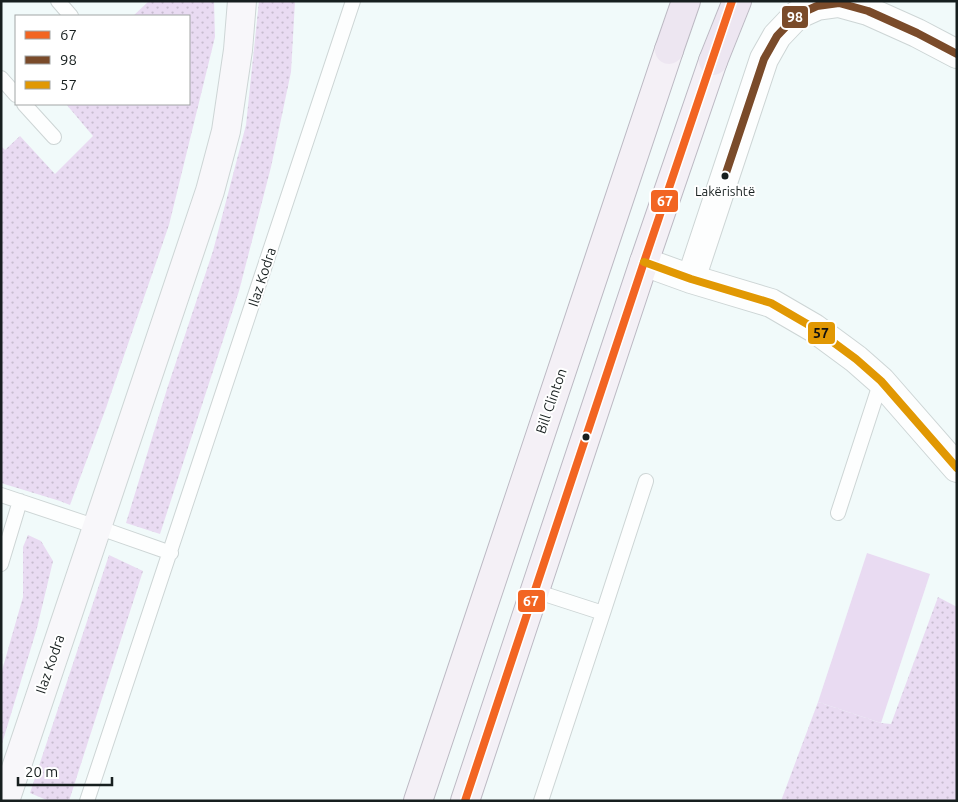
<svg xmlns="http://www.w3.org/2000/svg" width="958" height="802" viewBox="0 0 958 802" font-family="Ubuntu,sans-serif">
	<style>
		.grass { fill: url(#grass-dots) }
		.pitch { fill: #e9dbf2 }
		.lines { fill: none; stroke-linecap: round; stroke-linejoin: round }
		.lane-casing { stroke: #cdd5d5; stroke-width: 16 }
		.street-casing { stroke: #cdd5d5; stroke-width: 30 }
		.secondary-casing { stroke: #cdd5d5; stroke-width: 30 }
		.primary-casing { stroke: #bcb9c3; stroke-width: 30 }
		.highway-casing { stroke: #bcb9c3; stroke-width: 30 }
		.lane { stroke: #fdfefe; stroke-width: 14 }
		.street { stroke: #fdfefe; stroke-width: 28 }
		.secondary { stroke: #f8f7fa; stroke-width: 28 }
		.primary { stroke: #f4f0f6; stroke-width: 28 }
		.highway { stroke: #ede6f1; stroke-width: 28 }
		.bus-1-casing { stroke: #fff; stroke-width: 11 }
		.bus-2-casing { stroke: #fff; stroke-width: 11 }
		.bus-3-casing { stroke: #fff; stroke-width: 11 }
		.bus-1 { stroke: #f26522; stroke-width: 8 }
		.bus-2 { stroke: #7a4b2a; stroke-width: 8 }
		.bus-3 { stroke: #e19803; stroke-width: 8 }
		.bus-dot { fill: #171f1f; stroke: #fff; stroke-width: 2 }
		.labels { text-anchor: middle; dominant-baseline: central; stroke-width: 4; stroke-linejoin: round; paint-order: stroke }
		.bus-label { font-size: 13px; fill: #171f1f; stroke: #fff }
		.street-label { font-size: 14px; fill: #171f1f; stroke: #fff }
		.line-badge { stroke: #fff; stroke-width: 2 }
		.badge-label { font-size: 14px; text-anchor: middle; font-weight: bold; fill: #fff }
		.pale-badge-label { font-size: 14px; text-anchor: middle; font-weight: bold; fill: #111 }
	</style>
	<defs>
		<pattern id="grass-dots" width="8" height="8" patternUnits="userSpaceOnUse" patternTransform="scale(1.25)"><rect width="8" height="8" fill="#e9dbf2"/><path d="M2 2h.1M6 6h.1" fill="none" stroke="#c7bccf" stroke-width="1.8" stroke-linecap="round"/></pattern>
	</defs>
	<rect width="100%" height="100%" fill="#f1fafa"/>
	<path class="grass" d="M 149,1 L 214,1 L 215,37 L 169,225 L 106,408 L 70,505 L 60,501 L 1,483 L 1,146 L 5,150 L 20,136 L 55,174 L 93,136 L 66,104 L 189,104 L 189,16 L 133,16 Z
		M 259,1 L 295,1 L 291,72 L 271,167 L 239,291 L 160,534 L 126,523 L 167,389 L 213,251 L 246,125 Z
		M 28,535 L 41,541 L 53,561 L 37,628 L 1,747 L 1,674 L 23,597 L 23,547 Z
		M 109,555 L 143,571 L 69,801 L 49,801 L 30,793 Z
		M 938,597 L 957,607 L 957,801 L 781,801 L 818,702 L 881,723 L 891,724 Z"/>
	<path class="pitch" d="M 867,553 L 930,574 L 881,723 L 818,702 Z"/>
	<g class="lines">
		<defs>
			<path id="lane" d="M 58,1 L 71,16
				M 1,78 L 16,95
				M 24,104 L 54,137
				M 1,495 L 97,527 L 171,553
				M 838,513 L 881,381
				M 1,564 L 20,501
				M 535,591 L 603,613 L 541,801
				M 603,613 L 646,481
				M 87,801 L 353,1"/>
			<path id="street" d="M 644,262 L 691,279 L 771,303 L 814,328 L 856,359 L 881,381 L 957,468
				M 691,279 L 764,59 L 777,36 L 797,15 L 817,6 L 839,3 L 868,11 L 917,33 L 957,54"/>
			<path id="secondary" d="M 5,801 L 210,191 L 226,131 L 238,50 L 242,1"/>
			<path id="primary" d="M 418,801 L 669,50
				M 465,801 L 644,262 L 713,61"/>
			<path id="highway" d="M 669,50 L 686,1
				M 713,61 L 737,1"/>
		</defs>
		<use href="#lane" class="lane-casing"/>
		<use href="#street" class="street-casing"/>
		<use href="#secondary" class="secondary-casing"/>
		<use href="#primary" class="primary-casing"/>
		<use href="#highway" class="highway-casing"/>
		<use href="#lane" class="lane"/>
		<use href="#street" class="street"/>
		<use href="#secondary" class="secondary"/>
		<use href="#primary" class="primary"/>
		<use href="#highway" class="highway"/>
		<defs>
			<path id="bus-1" d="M 465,801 L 644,262 L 732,1"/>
			<path id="bus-2" d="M 725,176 L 764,59 L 777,36 L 797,15 L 817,6 L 839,3 L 868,11 L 917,33 L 957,54"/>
			<path id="bus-3" d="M 644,262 L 691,279 L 771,303 L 814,328 L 856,359 L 881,381 L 957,468"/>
		</defs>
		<use href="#bus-1" class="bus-1-casing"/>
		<use href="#bus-2" class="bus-2-casing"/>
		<use href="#bus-3" class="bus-3-casing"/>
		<use href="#bus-1" class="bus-1"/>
		<use href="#bus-2" class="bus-2"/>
		<use href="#bus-3" class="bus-3"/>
	</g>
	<g class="bus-dot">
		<circle cx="725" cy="176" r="4.5"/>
		<circle cx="586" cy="437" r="4.5"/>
	</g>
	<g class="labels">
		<g class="bus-label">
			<text x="725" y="191">Lakërishtë</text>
		</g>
		<g class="street-label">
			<text transform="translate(262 277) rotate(-72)">Ilaz Kodra</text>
			<text transform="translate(551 401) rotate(-71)">Bill Clinton</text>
			<text transform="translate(50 664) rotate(-71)">Ilaz Kodra</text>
		</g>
	</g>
	<g class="line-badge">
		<rect x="781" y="5" width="28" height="24" rx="5" fill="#7a4b2a"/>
		<rect x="650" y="189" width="29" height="24" rx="5" fill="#f26522"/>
		<rect x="807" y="321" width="29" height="24" rx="5" fill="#e19803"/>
		<rect x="517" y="589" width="29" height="24" rx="5" fill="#f26522"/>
	</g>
	<g class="badge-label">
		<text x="795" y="22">98</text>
		<text x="665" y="206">67</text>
		<text x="531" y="606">67</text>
	</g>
	<g class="pale-badge-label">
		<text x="821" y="338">57</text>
	</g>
	<rect width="958" height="802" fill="none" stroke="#171f1f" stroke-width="5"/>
	<rect x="15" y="15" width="175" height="90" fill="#ffffff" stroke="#a2a5a5"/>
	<rect x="25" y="31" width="25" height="8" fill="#f26522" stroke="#a2a5a5"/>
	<text x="60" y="40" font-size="15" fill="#171f1f">67</text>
	<rect x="25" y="56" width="25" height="8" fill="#7a4b2a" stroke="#a2a5a5"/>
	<text x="60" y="65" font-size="15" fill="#171f1f">98</text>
	<rect x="25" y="81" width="25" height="8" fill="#e19803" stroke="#a2a5a5"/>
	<text x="60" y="90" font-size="15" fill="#171f1f">57</text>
	<path d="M18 777v8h94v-8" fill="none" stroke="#171f1f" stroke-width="2.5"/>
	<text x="25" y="777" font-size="15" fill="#171f1f" stroke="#ffffff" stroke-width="4" paint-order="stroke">20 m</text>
</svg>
